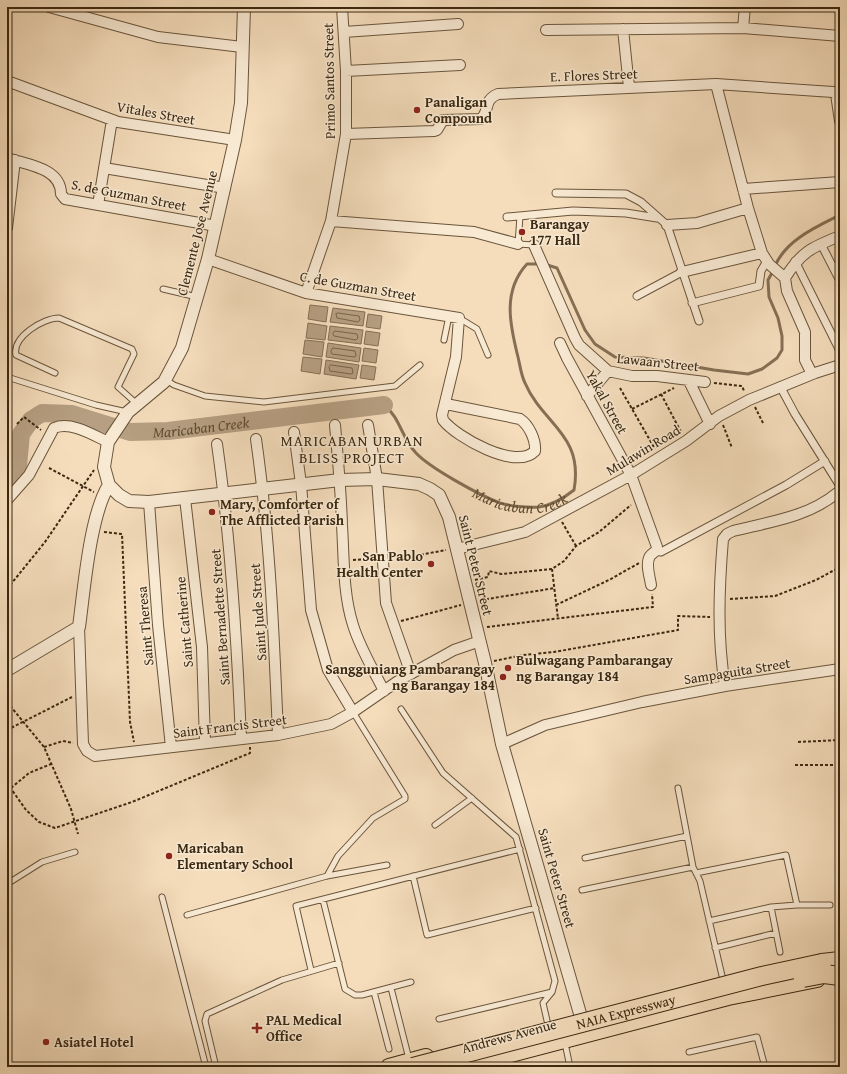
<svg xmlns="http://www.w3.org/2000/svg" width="847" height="1074" viewBox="0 0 847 1074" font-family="'Gentium Book Plus',serif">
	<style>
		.water { fill: #b69f82; stroke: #856f54 }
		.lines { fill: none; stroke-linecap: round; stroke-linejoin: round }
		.shore { stroke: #786449; stroke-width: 1 }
		.stream { stroke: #856f54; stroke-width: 3 }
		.river { stroke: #b69f82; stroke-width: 18 }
		.service-casing { stroke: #6a553b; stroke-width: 7 }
		.pedestrian-casing { stroke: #6a553b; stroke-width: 9 }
		.minor-casing { stroke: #6a553b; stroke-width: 12 }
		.tertiary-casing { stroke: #6a553b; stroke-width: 14 }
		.primary-casing { stroke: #3b2810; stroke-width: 18 }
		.motorway-casing { stroke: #3b2810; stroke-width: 20 }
		.path { stroke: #3b2810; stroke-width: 2; stroke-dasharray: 3 2; stroke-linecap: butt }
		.service { stroke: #f8e9d3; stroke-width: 5 }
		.pedestrian { stroke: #f8e9d3; stroke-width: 7 }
		.minor { stroke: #f8e9d3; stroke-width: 10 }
		.tertiary { stroke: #f8e9d3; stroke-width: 12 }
		.primary { stroke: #f5ddbc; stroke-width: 16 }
		.motorway { stroke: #f5ddbc; stroke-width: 18 }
		.motorway-bridge-casing { stroke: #3b2810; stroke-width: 20; stroke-linecap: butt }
		.path-bridge { stroke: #3b2810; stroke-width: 2; stroke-dasharray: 3 2; stroke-linecap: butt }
		.motorway-bridge { stroke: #f5ddbc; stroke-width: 18 }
		.poi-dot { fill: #8f2418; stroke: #f8e9d3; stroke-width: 1.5 }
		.labels { text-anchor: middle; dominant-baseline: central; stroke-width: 3; stroke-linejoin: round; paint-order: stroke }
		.street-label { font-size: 14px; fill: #3b2810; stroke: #f8e9d3 }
		.poi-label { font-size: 14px; font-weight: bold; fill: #3b2810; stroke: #f8e9d3; text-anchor: start }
		.water-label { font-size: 15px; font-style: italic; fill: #604c32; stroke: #f8e9d3 }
		.neighbourhood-label { font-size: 15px; letter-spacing: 1px; fill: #3b2810; stroke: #f8e9d3 }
	</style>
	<rect width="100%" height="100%" fill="#f5ddbc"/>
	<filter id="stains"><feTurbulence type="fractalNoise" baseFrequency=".005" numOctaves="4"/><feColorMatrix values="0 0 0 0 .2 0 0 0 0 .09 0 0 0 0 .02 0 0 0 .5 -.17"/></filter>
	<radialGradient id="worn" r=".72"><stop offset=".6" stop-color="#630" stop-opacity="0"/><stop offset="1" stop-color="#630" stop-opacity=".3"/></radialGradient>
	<path class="water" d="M 310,305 L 328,307 L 326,322 L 308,319 Z
		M 333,308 L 365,312 L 363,326 L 330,322 Z
		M 368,314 L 382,316 L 380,329 L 366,327 Z
		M 308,323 L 327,326 L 325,340 L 306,338 Z
		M 330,326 L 363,330 L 361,344 L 328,340 Z
		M 366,331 L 380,333 L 378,346 L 364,344 Z
		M 305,340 L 324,342 L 322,357 L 303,354 Z
		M 328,343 L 361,348 L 359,362 L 326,357 Z
		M 364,348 L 378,350 L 376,363 L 362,361 Z
		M 303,357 L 322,359 L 320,374 L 301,371 Z
		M 326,360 L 359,365 L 356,379 L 324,374 Z
		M 362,365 L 376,367 L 374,380 L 360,378 Z"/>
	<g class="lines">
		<path class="shore" d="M 338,313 L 359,316 L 360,320 L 358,322 L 337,318 L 336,314 Z
			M 335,331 L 357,334 L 358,338 L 356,340 L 334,336 L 333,334 Z
			M 333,348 L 355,351 L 356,356 L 354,357 L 332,354 L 331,352 Z
			M 331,365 L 352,368 L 353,373 L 351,374 L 330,371 L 329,367 Z"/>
		<g class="stream">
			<path d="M 775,266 C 786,240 816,227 840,215"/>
			<path id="s1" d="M 384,405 C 400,417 402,439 416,453 C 430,468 479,495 500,503 C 510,506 528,508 539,507 C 553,505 564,498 574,490 C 584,434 543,425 525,383 C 521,375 520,365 518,357 C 510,325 502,291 527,264 L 544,264 L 557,268 L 585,330 L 595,344 L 615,357 L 644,358 L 714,370 L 748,374 L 762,369 L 777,358 L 782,350 L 782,336 L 778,318 L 769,297 L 768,280 L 773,271"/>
		</g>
		<path class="river" id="s2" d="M 7,481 L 18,466 L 21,434 L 31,420 L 42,413 L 72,414 L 130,432 L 168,431 L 384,405"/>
		<defs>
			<path id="service" d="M 520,216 L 518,244 L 534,245
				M 163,289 L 197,297
				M 459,318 L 477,329 L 488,355
				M 444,340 L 449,316
				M 55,373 L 16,355 C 12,337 43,318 59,318 L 132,349 L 134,354 L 118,387 L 137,404
				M 7,377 L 96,405 L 127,412
				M 166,380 L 174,385 L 205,396 L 264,402 L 395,386 L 420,365
				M 401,709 L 443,773 L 516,837 L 555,981 L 552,992 L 543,1003 L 548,1025
				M 678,788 L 693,867 L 700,881 L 723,980
				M 435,825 L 472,798
				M 585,858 L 687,836
				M 696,873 L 786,855 L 797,905
				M 327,876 L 338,856 L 373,818 L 405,799 L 405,796 L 353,712
				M 413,876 L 427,935 L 536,908
				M 7,884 L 42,862 L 75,852
				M 582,890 L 693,867
				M 162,897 L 206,1067
				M 323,900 L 345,989 L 355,995 L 362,995 L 411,982
				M 771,907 L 780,952
				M 187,915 L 327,876 L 387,865
				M 709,921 L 771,907 L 797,905 L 830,905
				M 715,948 L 776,933
				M 311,970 L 296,906 L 520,849
				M 391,988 L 409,1059
				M 374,992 L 389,1049
				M 439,1019 L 552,992
				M 565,1043 L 570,1067
				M 689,1052 L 757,1037 L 765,1067
				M 216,1067 L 205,1021 L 207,1014 L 282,980 L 339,963"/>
			<path id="pedestrian" d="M 556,193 L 626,194 L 641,202 L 667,225 L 699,321
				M 507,217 L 573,211 L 626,213 L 657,218
				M 821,244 L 840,281
				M 795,261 L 840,351
				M 637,296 L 682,272
				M 692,303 L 759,286 L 761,271 L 767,261
				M 780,386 L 795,414 L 840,486
				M 656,551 L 661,552 L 786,485 L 825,461"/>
			<path id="minor" d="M 49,7 L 158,37 L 242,47
				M 743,28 L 745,7
				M 623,29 L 629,87
				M 546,30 L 743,28 L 840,36
				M 344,32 L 458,24
				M 346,71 L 460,65
				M 7,81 L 118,122 L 235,140
				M 716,84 L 748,208 L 762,253 L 769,264 L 785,278
				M 346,134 L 434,131 L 437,130 L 443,120 L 481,119 C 490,111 483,100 498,94 L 716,84 L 833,92 L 836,94 L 840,121
				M 7,158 C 28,165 61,168 61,194 L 65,199 L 216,226
				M 104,168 L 225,188
				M 743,189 L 840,182
				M 98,205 L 112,120
				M 331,221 L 474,232 L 518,244
				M 667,225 L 697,223 L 748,208
				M 7,228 L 15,160
				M 534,245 L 575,338 L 579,345 L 608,371 L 632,376 L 657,376 L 705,382
				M 208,259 L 306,293 L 459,318 L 456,357 L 442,415 L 443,420 C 456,437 516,471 535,451 C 536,440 529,425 520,419 L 446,404
				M 682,272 L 762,253
				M 306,293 L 331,221 L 346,134 L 346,71 L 342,7
				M 560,343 L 567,358 L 631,475 L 657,547 C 657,552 653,552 650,556 C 645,564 650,577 651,585
				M 812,374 L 805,360 L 805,332 L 787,291 L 785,278 C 801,252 812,247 840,236
				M 689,381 L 710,424
				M 587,396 L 608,371
				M 335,425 C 338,459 341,492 342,525 C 344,558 343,594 353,625 C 360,648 373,669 384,691
				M 368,425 L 377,479 L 386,603 L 411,674
				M 294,432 L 301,484 L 311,610 L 328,670 L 353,712
				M 256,439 C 270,537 274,636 278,735
				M 217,444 C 231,542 237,640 241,739
				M 185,498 L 202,647 L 205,743
				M 7,500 L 29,475 L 54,428 C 71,421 93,435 108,442
				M 149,502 L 158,625 L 171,747
				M 457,549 L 525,532 L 631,475 L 686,441 L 719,416 L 749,400 L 815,373 L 840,365
				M 79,627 L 83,744 L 87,751 L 95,756 L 278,735 L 331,724 L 353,712 L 398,681 L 454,650 L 480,641
				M 725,686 C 717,637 719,588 723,539 L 727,534 L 733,531 C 769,522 808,517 837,493
				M 502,744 L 545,725 L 642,702 L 725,686 L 840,669"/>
			<path id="tertiary" d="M 244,7 L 241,103 L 235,140 L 208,259 L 182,348 L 164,382 L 128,412 L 108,442 L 104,467 L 109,485 L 119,495 L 129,501 L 149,502 L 340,480 L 377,479 L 419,484 L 430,489 L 439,495 L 449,517 L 485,663 L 502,744 L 581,1017
				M 7,670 L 79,627 C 84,590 90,514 109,485"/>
			<path id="primary" d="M 389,1067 L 426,1057
				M 461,1067 L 728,997 L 817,979"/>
			<path id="motorway" d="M 822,963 L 840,961"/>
		</defs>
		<use href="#service" class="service-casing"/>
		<use href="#pedestrian" class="pedestrian-casing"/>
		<use href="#minor" class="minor-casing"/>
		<use href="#tertiary" class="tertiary-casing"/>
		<use href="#primary" class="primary-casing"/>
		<use href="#motorway" class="motorway-casing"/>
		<path class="path" d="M 714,383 L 742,386 L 744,391
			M 620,388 L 655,449
			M 661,394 L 681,432
			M 755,407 L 763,423
			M 632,409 L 674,388
			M 17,424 L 24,417 L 41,430
			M 723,425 L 732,448
			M 49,468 L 94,492
			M 562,522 L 576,546
			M 104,532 L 122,534 L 130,722 L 134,742
			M 391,557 L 414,556 L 446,550
			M 353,560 L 373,559
			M 552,569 L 558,619
			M 475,580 L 488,577 L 489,571 L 501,574 L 552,569 L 564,561 L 576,546 L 599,532 L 631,505
			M 7,589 L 45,542 L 94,470
			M 730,599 L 775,596 L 816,580 L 840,567
			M 481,600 L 555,588
			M 556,605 L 611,579 L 639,563
			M 401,621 L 461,605
			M 487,627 L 653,607 L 652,594
			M 494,661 L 523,655 L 554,652 L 678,630 L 678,616 L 710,617
			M 7,702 L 44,747 L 71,809 L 78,834
			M 7,730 L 72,697
			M 798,742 L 840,740
			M 44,747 L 63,741 L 73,743
			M 795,765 L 840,765
			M 7,783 L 26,810 L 39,822 L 55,828 L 132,802 L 250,753 L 250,747
			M 11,788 L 29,773 L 51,764"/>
		<use href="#service" class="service"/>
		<use href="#pedestrian" class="pedestrian"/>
		<use href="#minor" class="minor"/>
		<use href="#tertiary" class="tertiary"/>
		<use href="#primary" class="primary"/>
		<use href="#motorway" class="motorway"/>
		<defs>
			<g id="motorway-bridge">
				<path d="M 803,978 L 824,974 L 840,976"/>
				<path id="s3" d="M 413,1067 L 762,976 L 822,963"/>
			</g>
		</defs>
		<use href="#motorway-bridge" class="motorway-bridge-casing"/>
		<path class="path-bridge" d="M 838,946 L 840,960"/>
		<use href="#motorway-bridge" class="motorway-bridge"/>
	</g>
	<g class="poi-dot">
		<circle cx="417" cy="110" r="4"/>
		<circle cx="522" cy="232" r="4"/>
		<circle cx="212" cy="512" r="4"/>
		<circle cx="431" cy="564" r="4"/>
		<circle cx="508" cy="668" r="4"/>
		<circle cx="503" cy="677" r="4"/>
		<circle cx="169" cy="856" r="4"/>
		<path d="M255 1022h4v4h4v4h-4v4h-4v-4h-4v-4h4z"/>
		<circle cx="46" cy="1042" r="4"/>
	</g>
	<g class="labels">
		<g class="street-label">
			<text transform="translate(594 75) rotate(-2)">E. Flores Street</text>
			<text transform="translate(329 81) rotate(-91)">Primo Santos Street</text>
			<text transform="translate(156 113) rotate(10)">Vitales Street</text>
			<text transform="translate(129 195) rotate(11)">S. de Guzman Street</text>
			<text transform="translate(197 233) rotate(-76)">Clemente Jose Avenue</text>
			<text transform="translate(358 286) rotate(10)">C. de Guzman Street</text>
			<text transform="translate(658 362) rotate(6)">Lawaan Street</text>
			<text transform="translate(607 402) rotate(61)">Yakal Street</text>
			<text transform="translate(643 450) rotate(-31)">Mulawin Road</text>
			<text transform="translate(476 565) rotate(76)">Saint Peter Street</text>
			<text transform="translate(258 612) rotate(-94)">Saint Jude Street</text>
			<text transform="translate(220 617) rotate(-94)">Saint Bernadette Street</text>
			<text transform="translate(184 622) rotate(-95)">Saint Catherine</text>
			<text transform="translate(145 626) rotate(-95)">Saint Theresa</text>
			<text transform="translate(737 671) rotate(-9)">Sampaguita Street</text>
			<text transform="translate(230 726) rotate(-7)">Saint Francis Street</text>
			<text transform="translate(557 878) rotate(74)">Saint Peter Street</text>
			<text stroke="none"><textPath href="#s3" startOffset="220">NAIA Expressway</textPath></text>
			<text transform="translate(509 1036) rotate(-15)">Andrews Avenue</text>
		</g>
		<g class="poi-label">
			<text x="425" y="102">Panaligan<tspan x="425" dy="16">Compound</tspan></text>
			<text x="530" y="224">Barangay<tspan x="530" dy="16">177 Hall</tspan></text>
			<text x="220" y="504">Mary, Comforter of<tspan x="220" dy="16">The Afflicted Parish</tspan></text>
			<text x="423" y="556" text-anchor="end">San Pablo<tspan x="423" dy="16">Health Center</tspan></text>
			<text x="516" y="660">Bulwagang Pambarangay<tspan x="516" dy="16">ng Barangay 184</tspan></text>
			<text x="495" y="669" text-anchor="end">Sangguniang Pambarangay<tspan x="495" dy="16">ng Barangay 184</tspan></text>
			<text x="177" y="848">Maricaban<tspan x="177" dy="16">Elementary School</tspan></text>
			<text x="266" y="1020">PAL Medical<tspan x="266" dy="16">Office</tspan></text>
			<text x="54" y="1042">Asiatel Hotel</text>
		</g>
		<g class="water-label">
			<text stroke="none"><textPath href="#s2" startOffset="243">Maricaban Creek</textPath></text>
			<text stroke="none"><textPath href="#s1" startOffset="176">Maricaban Creek</textPath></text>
		</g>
		<g class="neighbourhood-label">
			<text x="352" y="440">MARICABAN URBAN<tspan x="352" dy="17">BLISS PROJECT</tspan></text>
		</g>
	</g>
	<rect width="847" height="1074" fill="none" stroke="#f5ddbc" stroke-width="24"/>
	<rect x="8" y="8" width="831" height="1058" fill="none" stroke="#3b2810" stroke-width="2"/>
	<rect x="12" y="12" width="823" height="1050" fill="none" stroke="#3b2810"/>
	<rect width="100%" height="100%" filter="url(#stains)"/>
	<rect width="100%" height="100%" fill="url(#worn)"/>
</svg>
